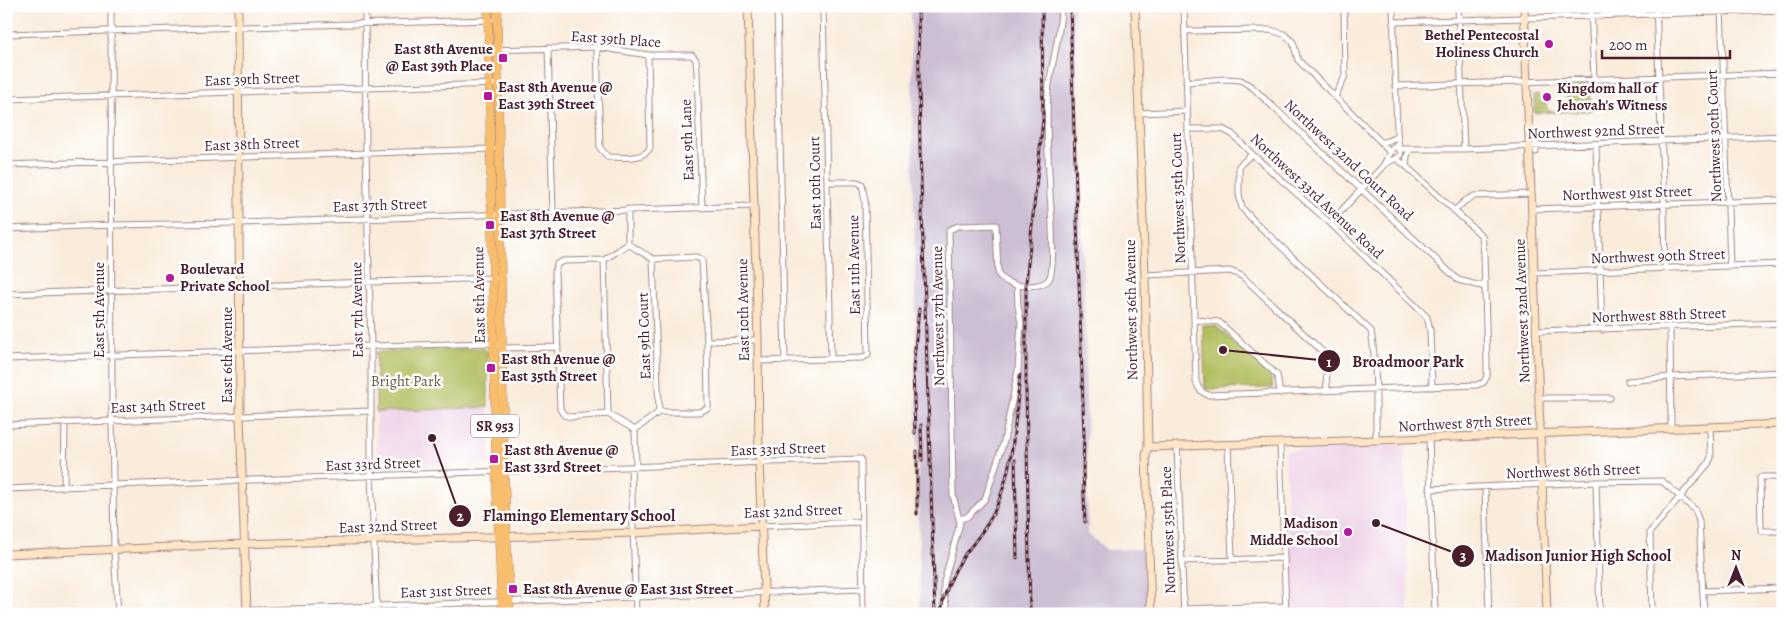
<svg xmlns="http://www.w3.org/2000/svg" width="1789" height="620" viewBox="0 0 1789 620" font-family="Alegreya,serif">
	<style>
		.built { fill: #eed0e7 }
		.industrial { fill: #ccbed3 }
		.green { fill: #b2bf61; stroke: #7e6f46 }
		.lines { fill: none; stroke-linecap: round; stroke-linejoin: round }
		.street-casing { stroke: #a28683; stroke-width: 7 }
		.secondary-casing { stroke: #a28683; stroke-width: 9 }
		.primary-casing { stroke: #a28683; stroke-width: 9 }
		.street { stroke: #fff; stroke-width: 5 }
		.secondary { stroke: #fde5c5; stroke-width: 7 }
		.primary { stroke: #f9be6d; stroke-width: 8 }
		.rail-casing { stroke: #4a1f2b; stroke-width: 3 }
		.rail { stroke: #fff; stroke-width: 1; stroke-dasharray: 4; stroke-linecap: butt }
		.poi-dot { fill: #b5179e; stroke: #fff; stroke-width: 2 }
		.labels { text-anchor: middle; dominant-baseline: central; stroke-width: 5; stroke-linejoin: round; paint-order: stroke }
		.shield { fill: #fff; stroke: #80626b; stroke-width: 1 }
		.shield-label { font-size: 14px; font-weight: bold; fill: #4a1f2b }
		.poi-label { font-size: 15px; font-weight: bold; fill: #4a1f2b; stroke: #fff; text-anchor: start }
		.street-label { font-size: 15px; fill: #4a1f2b; stroke: #fff }
		.park-label { font-size: 15px; fill: #6e573e; stroke: #fff }
		.leader { fill: none; stroke: #4a1f2b; stroke-width: 2 }
		.callout-dot { fill: #4a1f2b; stroke: #fff; stroke-width: 2 }
		.mark-label { font-size: 15px; text-anchor: middle; font-weight: bold; fill: #fff }
		.callout-label { font-size: 16px; text-anchor: middle; font-weight: bold; fill: #4a1f2b; stroke: #fff; stroke-width: 5; stroke-linejoin: round; paint-order: stroke }
	</style>
	<rect width="100%" height="100%" fill="#fff"/>
	<filter id="ink" filterUnits="userSpaceOnUse"><feTurbulence type="fractalNoise" baseFrequency=".02" numOctaves="2"/><feDisplacementMap in="SourceGraphic" scale="10" xChannelSelector="R" yChannelSelector="G"/><feConvolveMatrix kernelMatrix="1 2 1 2 8 2 1 2 1" color-interpolation-filters="sRGB"/></filter>
	<filter id="wash" filterUnits="userSpaceOnUse"><feTurbulence type="fractalNoise" baseFrequency=".0096" numOctaves="4" result="noise"/><feDisplacementMap in="SourceGraphic" scale="20" xChannelSelector="R" yChannelSelector="G"/><feGaussianBlur stdDeviation="1.12" result="paint"/><feColorMatrix in="noise" values="0 0 0 0 0 0 0 0 0 0 0 0 0 0 0 0 0 1.4 0 .05"/><feComposite in="paint" operator="in"/></filter>
	<g filter="url(#wash)">
		<rect width="100%" height="100%" fill="#f9ecdb"/>
		<path class="built" d="M 488,407 L 490,464 L 376,468 L 376,412 Z
			M 1404,445 L 1409,614 L 1291,614 L 1285,451 Z"/>
		<path class="industrial" d="M 911,6 L 1074,6 L 1085,329 L 1088,534 L 1107,550 L 1146,549 L 1150,614 L 920,614 Z"/>
		<path class="green" d="M 1590,84 L 1591,111 L 1535,113 L 1534,95 L 1539,95 L 1540,103 L 1547,104 L 1547,109 L 1550,111 L 1565,111 L 1565,108 L 1569,108 L 1569,104 L 1566,103 L 1569,103 L 1569,98 L 1565,97 L 1569,96 L 1569,87 L 1564,85 Z
			M 1203,325 L 1216,326 L 1270,373 L 1273,388 L 1205,389 Z
			M 484,348 L 488,352 L 488,407 L 376,412 L 376,352 Z"/>
	</g>
	<g filter="url(#ink)">
		<g class="lines">
			<defs>
				<path id="street" d="M 111,6 L 112,421 L 114,550 L 118,614
					M 365,6 L 366,153 L 371,346 L 371,476 L 377,614
					M 777,6 L 785,361
					M 823,6 L 831,359
					M 1184,6 L 1196,382 C 1199,390 1201,392 1208,395 L 1477,385 L 1484,382 L 1487,376 L 1487,362 L 1484,254 L 1482,236 L 1406,166 L 1396,158
					M 1393,6 L 1397,131 L 1399,148
					M 1458,6 L 1464,149
					M 1591,6 L 1594,79
					M 1656,6 L 1664,204 L 1665,268
					M 1721,6 L 1730,266
					M 1394,22 L 1783,10
					M 1185,31 L 1270,30 L 1284,34 L 1293,42 L 1298,60 L 1380,141 L 1390,153
					M 6,34 L 491,20
					M 597,47 L 600,148 L 608,157 C 621,157 642,161 650,148 L 648,55
					M 548,48 L 553,212
					M 489,50 L 597,47 L 648,55 L 692,55 L 696,60 L 697,72 L 702,207
					M 1186,82 L 1226,79 L 1241,80 L 1252,87 L 1458,280 L 1485,287
					M 1395,86 L 1783,73
					M 1335,97 L 1345,76 L 1344,6
					M 6,99 L 498,84
					M 1139,113 L 1187,111
					M 1188,129 L 1222,129 L 1232,134 L 1252,154 L 1330,223 L 1427,317 L 1430,330 L 1432,387
					M 1536,139 L 1536,152
					M 1383,142 L 1388,141 L 1396,137
					M 1596,144 L 1602,330
					M 1400,149 L 1464,149 L 1783,136
					M 1252,154 L 1239,166 L 1239,194 L 1242,208 L 1255,222 L 1371,331 C 1377,367 1376,404 1376,440
					M 1385,164 L 1400,156 L 1401,151 L 1397,147 L 1394,147 L 1390,151 L 1390,154
					M 6,165 L 493,149
					M 1406,166 L 1407,156 L 1410,150
					M 628,209 L 628,244
					M 1532,209 L 1783,200
					M 1455,210 L 1465,201 L 1474,196 L 1531,194
					M 1330,223 L 1383,166 L 1390,153
					M 6,229 L 111,225 L 239,223 L 754,206
					M 628,244 L 653,259 L 696,257 L 702,260 L 707,341 L 708,408 L 699,412 L 659,412 L 635,430 L 608,414 L 571,417 L 564,415 L 560,409 L 555,272 L 557,264 L 563,261 L 604,260 Z
					M 653,259 L 659,412
					M 604,260 L 608,414
					M 1534,273 L 1783,264
					M 1145,275 L 1230,271 L 1242,276 L 1323,352 L 1326,364 L 1327,391
					M 6,294 L 495,278
					M 1195,320 L 1219,322 L 1277,375 L 1280,393
					M 1670,327 L 1671,428
					M 1536,331 L 1783,323
					M 707,341 L 758,340
					M 6,359 L 371,346 L 494,343 L 503,348 L 557,347
					M 758,361 L 862,358 L 868,355 L 865,201 L 862,184 L 857,182 L 827,182
					M 1628,381 L 1670,377 L 1783,372
					M 1539,398 L 1610,398
					M 6,425 L 371,411
					M 635,430 L 636,465
					M 1429,438 L 1435,614
					M 1280,443 L 1286,614
					M 1228,445 L 1232,559
					M 1177,446 L 1184,614
					M 631,467 L 636,614
					M 1783,477 L 1760,477 L 1761,531 L 1783,531
					M 1596,482 L 1600,614
					M 64,487 L 65,422
					M 1485,487 L 1489,614
					M 6,489 C 291,479 576,467 861,459 L 863,614
					M 1430,489 L 1596,482 L 1662,481 L 1695,510 L 1699,521 L 1704,614
					M 960,519 L 967,517 L 985,499 L 1004,441 L 1018,371 L 1021,323 L 1018,306 L 1017,285
					M 762,526 L 860,522
					M 1182,561 L 1284,558
					M 1703,591 L 1783,588
					M 1183,609 L 1285,606
					M 152,614 L 862,589
					M 948,614 L 944,595 L 944,582 L 960,523 L 953,495 L 949,230 L 958,226 L 996,225 L 998,274 C 1001,278 1005,282 1010,283 C 1019,287 1043,288 1049,279 C 1056,268 1051,210 1050,195 C 1049,161 1045,126 1048,93 C 1051,63 1061,36 1061,6
					M 1652,614 L 1650,532 L 1708,464 L 1711,457 L 1710,426"/>
				<path id="secondary" d="M 238,6 L 240,416 L 247,614
					M 748,6 L 758,340 L 759,462 L 765,614
					M 1135,6 L 1145,275 L 1148,447 L 1146,455 L 1151,614
					M 1524,6 L 1547,614
					M 1148,447 L 1379,440 L 1783,424
					M 6,554 L 243,544 L 633,533 L 762,526"/>
				<path id="primary" d="M 488,6 L 496,471 L 502,614
					M 497,6 L 504,471 L 510,614"/>
			</defs>
			<use href="#street" class="street-casing"/>
			<use href="#secondary" class="secondary-casing"/>
			<use href="#primary" class="primary-casing"/>
			<use href="#street" class="street"/>
			<use href="#secondary" class="secondary"/>
			<use href="#primary" class="primary"/>
			<defs>
				<path id="rail" d="M 918,6 L 920,149 L 935,614
					M 1070,6 L 1084,436 L 1083,471 L 1085,522
					M 921,425 L 922,460
					M 915,433 L 913,368 L 919,309
					M 917,451 L 917,514
					M 1015,460 L 1017,558
					M 940,614 C 944,592 952,573 965,554 C 976,540 988,526 995,510 C 1014,468 1015,420 1020,375
					M 1030,614 L 1026,389 L 1026,283 L 1043,120 L 1042,6"/>
			</defs>
			<use href="#rail" class="rail-casing"/>
			<use href="#rail" class="rail"/>
		</g>
	</g>
	<g class="poi-dot">
		<circle cx="1549" cy="44" r="5"/>
		<rect x="498" y="53" width="10" height="10" rx="2.5"/>
		<rect x="483" y="91" width="10" height="10" rx="2.5"/>
		<circle cx="1547" cy="97" r="5"/>
		<rect x="485" y="220" width="10" height="10" rx="2.5"/>
		<circle cx="170" cy="278" r="5"/>
		<rect x="486" y="363" width="10" height="10" rx="2.5"/>
		<rect x="489" y="454" width="10" height="10" rx="2.5"/>
		<circle cx="1348" cy="532" r="5"/>
		<rect x="508" y="584" width="10" height="10" rx="2.5"/>
	</g>
	<g class="labels">
		<rect class="shield" x="471" y="414.5" width="48" height="23" rx="4"/>
		<g class="shield-label">
			<text x="495" y="426">SR 953</text>
		</g>
		<g class="poi-label">
			<text x="1539" y="35" text-anchor="end">Bethel Pentecostal<tspan x="1539" dy="17">Holiness Church</tspan></text>
			<text x="493" y="49" text-anchor="end">East 8th Avenue<tspan x="493" dy="17">@ East 39th Place</tspan></text>
			<text x="498" y="87">East 8th Avenue @<tspan x="498" dy="17">East 39th Street</tspan></text>
			<text x="1557" y="88">Kingdom hall of<tspan x="1557" dy="17">Jehovah's Witness</tspan></text>
			<text x="500" y="216">East 8th Avenue @<tspan x="500" dy="17">East 37th Street</tspan></text>
			<text x="180" y="269">Boulevard<tspan x="180" dy="17">Private School</tspan></text>
			<text x="501" y="359">East 8th Avenue @<tspan x="501" dy="17">East 35th Street</tspan></text>
			<text x="504" y="450">East 8th Avenue @<tspan x="504" dy="17">East 33rd Street</tspan></text>
			<text x="1338" y="523" text-anchor="end">Madison<tspan x="1338" dy="17">Middle School</tspan></text>
			<text x="523" y="589">East 8th Avenue @ East 31st Street</text>
		</g>
		<g class="street-label">
			<text transform="translate(616 39) rotate(4)">East 39th Place</text>
			<text transform="translate(252 79) rotate(-2)">East 39th Street</text>
			<text transform="translate(1596 131) rotate(-2)">Northwest 92nd Street</text>
			<text transform="translate(1714 136) rotate(-92)">Northwest 30th Court</text>
			<text transform="translate(687 140) rotate(-92)">East 9th Lane</text>
			<text transform="translate(252 144) rotate(-2)">East 38th Street</text>
			<text transform="translate(1349 160) rotate(43)">Northwest 32nd Court Road</text>
			<text transform="translate(815 183) rotate(-91)">East 10th Court</text>
			<text transform="translate(1627 193) rotate(-2)">Northwest 91st Street</text>
			<text transform="translate(1317 196) rotate(43)">Northwest 33rd Avenue Road</text>
			<text transform="translate(1178 198) rotate(-92)">Northwest 35th Court</text>
			<text transform="translate(380 205) rotate(-2)">East 37th Street</text>
			<text transform="translate(1658 256) rotate(-2)">Northwest 90th Street</text>
			<text transform="translate(854 265) rotate(-91)">East 11th Avenue</text>
			<text transform="translate(479 295) rotate(-91)">East 8th Avenue</text>
			<text transform="translate(99 310) rotate(-90)">East 5th Avenue</text>
			<text transform="translate(357 310) rotate(-91)">East 7th Avenue</text>
			<text transform="translate(743 310) rotate(-91)">East 10th Avenue</text>
			<text transform="translate(1131 310) rotate(-91)">Northwest 36th Avenue</text>
			<text transform="translate(1522 311) rotate(-92)">Northwest 32nd Avenue</text>
			<text transform="translate(1659 315) rotate(-2)">Northwest 88th Street</text>
			<text transform="translate(938 316) rotate(-91)">Northwest 37th Avenue</text>
			<text transform="translate(644 336) rotate(-92)">East 9th Court</text>
			<text transform="translate(227 355) rotate(-90)">East 6th Avenue</text>
			<text transform="translate(158 406) rotate(-2)">East 34th Street</text>
			<text transform="translate(1465 423) rotate(-3)">Northwest 87th Street</text>
			<text transform="translate(778 449) rotate(-2)">East 33rd Street</text>
			<text transform="translate(373 464) rotate(-2)">East 33rd Street</text>
			<text transform="translate(1573 471) rotate(-2)">Northwest 86th Street</text>
			<text transform="translate(793 511) rotate(-2)">East 32nd Street</text>
			<text transform="translate(388 526) rotate(-2)">East 32nd Street</text>
			<text transform="translate(1168 530) rotate(-92)">Northwest 35th Place</text>
			<text transform="translate(446 591) rotate(-2)">East 31st Street</text>
		</g>
		<g class="park-label">
			<text x="406" y="381">Bright Park</text>
		</g>
	</g>
	<path class="leader" d="M1223 350L1329 361M432 438L460 516M1376 523L1463 556"/>
	<g class="callout-dot">
		<circle cx="1223" cy="350" r="5"/>
		<circle cx="432" cy="438" r="5"/>
		<circle cx="1376" cy="523" r="5"/>
		<circle cx="1329" cy="361" r="12"/>
		<circle cx="460" cy="516" r="12"/>
		<circle cx="1463" cy="556" r="12"/>
	</g>
	<g class="mark-label">
		<text x="1329" y="367">1</text>
		<text x="460" y="521">2</text>
		<text x="1463" y="561">3</text>
	</g>
	<g class="callout-label">
		<text x="1408" y="367">Broadmoor Park</text>
		<text x="579" y="521">Flamingo Elementary School</text>
		<text x="1578" y="561">Madison Junior High School</text>
	</g>
	<rect width="1789" height="620" fill="none" stroke="#fff" stroke-width="25"/>
	<g transform="translate(1736 568)" stroke="#ffffff" stroke-width="4" paint-order="stroke">
	<path d="M0-4L9 19L0 12L-9 19Z" fill="#4a1f2b"/>
	<text y="-8" font-size="14" font-weight="bold" text-anchor="middle" fill="#4a1f2b">N</text>
	</g>
	<path d="M1602 50v8h128v-8" fill="none" stroke="#4a1f2b" stroke-width="2.5"/>
	<text x="1609" y="50" font-size="15" fill="#4a1f2b" stroke="#ffffff" stroke-width="4" paint-order="stroke">200 m</text>
</svg>
